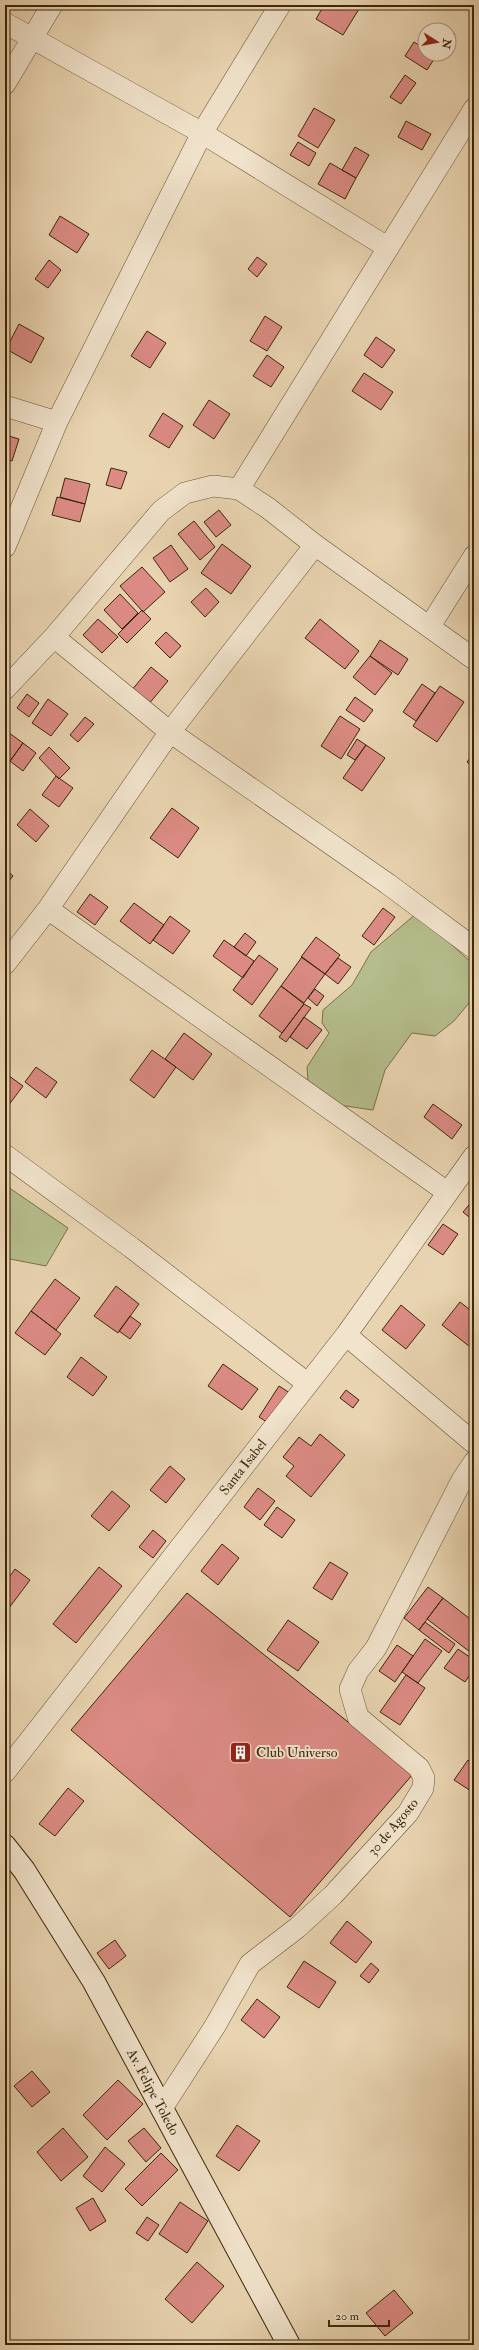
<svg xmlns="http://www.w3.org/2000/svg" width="479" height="2350" viewBox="0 0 479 2350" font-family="'IM FELL Double Pica',serif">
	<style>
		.green { fill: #b5bd8c; stroke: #78724a }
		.building { fill: #db8b84; stroke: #3c2609 }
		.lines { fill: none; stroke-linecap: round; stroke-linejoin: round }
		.street-casing { stroke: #675233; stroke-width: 22 }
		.secondary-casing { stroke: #3c2609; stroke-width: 24 }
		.street { stroke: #f1e3cc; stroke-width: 21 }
		.secondary { stroke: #f1e3cc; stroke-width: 22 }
		.labels { text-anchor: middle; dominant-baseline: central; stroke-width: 4; stroke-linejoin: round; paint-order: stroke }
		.street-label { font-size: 14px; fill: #3c2609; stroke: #f1e3cc }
		.poi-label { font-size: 14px; fill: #3c2609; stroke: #f1e3cc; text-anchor: start }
	</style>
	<rect width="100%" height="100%" fill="#e9d4b1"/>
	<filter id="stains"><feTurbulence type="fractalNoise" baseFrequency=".005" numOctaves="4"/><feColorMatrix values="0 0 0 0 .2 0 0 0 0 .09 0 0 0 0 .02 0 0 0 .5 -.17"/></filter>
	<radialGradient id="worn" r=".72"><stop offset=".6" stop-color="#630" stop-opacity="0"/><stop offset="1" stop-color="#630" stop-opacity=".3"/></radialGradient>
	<path class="green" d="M 417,913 L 474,965 L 474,997 L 454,1021 L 435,1036 L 412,1033 L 385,1070 L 373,1110 L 332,1104 L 308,1082 L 307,1067 L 329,1033 L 322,1023 L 323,1010 L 352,985 L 371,952 Z
		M 5,1185 L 68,1228 L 46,1266 L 5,1258 Z"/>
	<path class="building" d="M 324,5 L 351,5 L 359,9 L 343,35 L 316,19 Z
		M 440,24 L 449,30 L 436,30 Z
		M 449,30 L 455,34 L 449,44 Z
		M 414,42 L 425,49 L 425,54 L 436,56 L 427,70 L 405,56 Z
		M 405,75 L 416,83 L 401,104 L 390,97 Z
		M 314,108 L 335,120 L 318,148 L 298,136 Z
		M 406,121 L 431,134 L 422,150 L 398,137 Z
		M 298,142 L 316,153 L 309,166 L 290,155 Z
		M 355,147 L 369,155 L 356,178 L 342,170 Z
		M 330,163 L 356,178 L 345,199 L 318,184 Z
		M 60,216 L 89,234 L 77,253 L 49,235 Z
		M 257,257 L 267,264 L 257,277 L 248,269 Z
		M 49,260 L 61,270 L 48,288 L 35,279 Z
		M 265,316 L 282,327 L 267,351 L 250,341 Z
		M 19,324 L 44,338 L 31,363 L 6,349 Z
		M 147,331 L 166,343 L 150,368 L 131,356 Z
		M 376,337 L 395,350 L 382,368 L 364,355 Z
		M 267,355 L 284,367 L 271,387 L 253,376 Z
		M 364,373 L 393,392 L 381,410 L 352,391 Z
		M 209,400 L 230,414 L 214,439 L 193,425 Z
		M 163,413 L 183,426 L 169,448 L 149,436 Z
		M 5,435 L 19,439 L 12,461 L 5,459 Z
		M 111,468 L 127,472 L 121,489 L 106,485 Z
		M 65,478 L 90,484 L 85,504 L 60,497 Z
		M 57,497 L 85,504 L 80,522 L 52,515 Z
		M 219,510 L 231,525 L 216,537 L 204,522 Z
		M 194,521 L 215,547 L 200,560 L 178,534 Z
		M 222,544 L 251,566 L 231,594 L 201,573 Z
		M 171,545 L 188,569 L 170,582 L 153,558 Z
		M 142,567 L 165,592 L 143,612 L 120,586 Z
		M 206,588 L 219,602 L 205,617 L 191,602 Z
		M 120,594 L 138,613 L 122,629 L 104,610 Z
		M 142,610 L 151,619 L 127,643 L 118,634 Z
		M 98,619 L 118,637 L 102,653 L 83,635 Z
		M 320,619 L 359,651 L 345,669 L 305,638 Z
		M 166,632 L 181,646 L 170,658 L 155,643 Z
		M 380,640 L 408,659 L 398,675 L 370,656 Z
		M 370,656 L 392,673 L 375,695 L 353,677 Z
		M 151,667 L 168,681 L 148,705 L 131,691 Z
		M 422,684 L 435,693 L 416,721 L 403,712 Z
		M 440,686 L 464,702 L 437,742 L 413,726 Z
		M 27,694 L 39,703 L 29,717 L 17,708 Z
		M 355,697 L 373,710 L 364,722 L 346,710 Z
		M 48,699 L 68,714 L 51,736 L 32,723 Z
		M 340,716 L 360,729 L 341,759 L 321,746 Z
		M 85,717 L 94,724 L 78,742 L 70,735 Z
		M 5,730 L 23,743 L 8,764 L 5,762 Z
		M 357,739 L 366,745 L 355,760 L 347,755 Z
		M 23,743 L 36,753 L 23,771 L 10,761 Z
		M 366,745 L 385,758 L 362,791 L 343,778 Z
		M 49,747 L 70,768 L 59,779 L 39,758 Z
		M 474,753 L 474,767 L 467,762 Z
		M 56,776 L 73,788 L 59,807 L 42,795 Z
		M 172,808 L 199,828 L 178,858 L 150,838 Z
		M 30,809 L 49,826 L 36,842 L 17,825 Z
		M 5,869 L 13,876 L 5,886 Z
		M 90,894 L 108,907 L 95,925 L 77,912 Z
		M 134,903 L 164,925 L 150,944 L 120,921 Z
		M 383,908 L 395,917 L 374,945 L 362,936 Z
		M 170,916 L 190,931 L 173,954 L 153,940 Z
		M 245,933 L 256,942 L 246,956 L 234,947 Z
		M 316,937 L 340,955 L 325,974 L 301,957 Z
		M 224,940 L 254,961 L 243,978 L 213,956 Z
		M 259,955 L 278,969 L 252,1005 L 233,990 Z
		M 302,957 L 325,974 L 304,1003 L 281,986 Z
		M 338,958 L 351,967 L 338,984 L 325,974 Z
		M 281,986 L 304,1004 L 282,1033 L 259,1016 Z
		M 315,989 L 324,996 L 317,1006 L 308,998 Z
		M 304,1004 L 311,1008 L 286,1042 L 279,1037 Z
		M 304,1017 L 322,1030 L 307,1049 L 290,1037 Z
		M 184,1033 L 212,1054 L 193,1080 L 165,1059 Z
		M 152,1050 L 176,1067 L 154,1098 L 130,1080 Z
		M 36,1067 L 57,1082 L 46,1098 L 25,1082 Z
		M 5,1073 L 23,1086 L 5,1110 Z
		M 433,1104 L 462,1125 L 452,1139 L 424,1117 Z
		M 474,1199 L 474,1221 L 463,1212 Z
		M 443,1224 L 458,1234 L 443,1255 L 428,1245 Z
		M 55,1279 L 80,1298 L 56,1330 L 31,1311 Z
		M 116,1286 L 139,1304 L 118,1333 L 94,1316 Z
		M 460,1302 L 474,1313 L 474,1350 L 442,1325 Z
		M 401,1305 L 425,1325 L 406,1349 L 382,1330 Z
		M 31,1311 L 61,1334 L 45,1355 L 15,1333 Z
		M 130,1316 L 141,1324 L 130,1339 L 119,1331 Z
		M 81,1357 L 107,1377 L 93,1396 L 67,1377 Z
		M 223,1364 L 258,1389 L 242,1410 L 208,1386 Z
		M 279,1386 L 290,1393 L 270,1424 L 259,1417 Z
		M 346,1390 L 359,1400 L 353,1408 L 340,1398 Z
		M 320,1434 L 345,1455 L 311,1497 L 286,1476 L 294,1466 L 283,1457 L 299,1437 L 311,1446 Z
		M 170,1466 L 185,1479 L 166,1503 L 150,1490 Z
		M 258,1488 L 275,1501 L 260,1520 L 244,1507 Z
		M 112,1491 L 130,1506 L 109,1531 L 91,1516 Z
		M 277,1507 L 295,1520 L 282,1538 L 264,1525 Z
		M 153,1530 L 166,1541 L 153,1558 L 139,1547 Z
		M 222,1544 L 239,1558 L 218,1585 L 201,1571 Z
		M 330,1562 L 348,1573 L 332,1600 L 313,1588 Z
		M 99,1567 L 122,1586 L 76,1643 L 53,1624 Z
		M 15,1569 L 30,1580 L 9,1608 L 5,1604 L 5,1583 Z
		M 428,1587 L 443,1598 L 419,1630 L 404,1618 Z
		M 187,1593 L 413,1774 L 290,1917 L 71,1730 Z
		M 443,1598 L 474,1622 L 474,1655 L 427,1619 Z
		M 288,1620 L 319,1642 L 298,1671 L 267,1650 Z
		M 425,1622 L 455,1644 L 449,1653 L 419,1630 Z
		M 425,1639 L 442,1651 L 418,1683 L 402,1672 Z
		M 397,1645 L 413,1656 L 395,1682 L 379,1671 Z
		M 458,1649 L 474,1660 L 474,1669 L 465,1682 L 444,1668 Z
		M 406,1675 L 425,1688 L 400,1725 L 380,1712 Z
		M 468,1760 L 474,1764 L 474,1793 L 454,1780 Z
		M 68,1788 L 84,1801 L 55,1836 L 39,1824 Z
		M 347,1921 L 372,1942 L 356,1963 L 330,1943 Z
		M 115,1940 L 126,1956 L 109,1969 L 97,1953 Z
		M 304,1961 L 336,1982 L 319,2008 L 287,1987 Z
		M 371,1963 L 379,1970 L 369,1983 L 360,1976 Z
		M 257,1999 L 280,2017 L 264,2038 L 241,2020 Z
		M 32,2071 L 50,2092 L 32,2107 L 14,2086 Z
		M 118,2080 L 143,2104 L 107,2140 L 83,2115 Z
		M 237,2125 L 260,2141 L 239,2171 L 216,2156 Z
		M 63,2128 L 88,2157 L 61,2181 L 37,2152 Z
		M 144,2128 L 161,2148 L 146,2162 L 128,2141 Z
		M 105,2147 L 125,2164 L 102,2192 L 83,2176 Z
		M 161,2153 L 178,2170 L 142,2206 L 125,2189 Z
		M 93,2198 L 106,2221 L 90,2231 L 76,2208 Z
		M 180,2202 L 208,2221 L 187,2253 L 159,2234 Z
		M 147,2217 L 159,2225 L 148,2241 L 136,2233 Z
		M 197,2262 L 224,2286 L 192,2323 L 165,2299 Z
		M 394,2290 L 413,2313 L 385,2336 L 366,2313 Z"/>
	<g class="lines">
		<defs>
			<path id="street" d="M 5,23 L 202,133 L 387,247
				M 5,84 L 52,5
				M 5,406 L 57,422
				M 239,489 L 474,109
				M 5,547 L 57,422 L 202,133 L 280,5
				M 430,626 L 474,556
				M 54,637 L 170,732 L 388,884 L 474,948
				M 5,689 L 54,637 L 161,511 L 185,493 L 213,486 L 239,489 L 268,508 L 315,545 L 474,659
				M 48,909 L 447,1192
				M 5,964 L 48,909 L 170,732 L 315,545
				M 5,1155 L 132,1248 L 308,1384
				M 346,1335 L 474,1443
				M 5,1772 L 346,1335 L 474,1156
				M 162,2108 L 215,2026 L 250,1964 L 297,1928 L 333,1895 L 408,1813 L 423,1788 L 424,1778 L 419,1768 L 358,1717 L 350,1689 L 358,1671 L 376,1648 L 462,1480 L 474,1462"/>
			<path id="secondary" d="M 5,1846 L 24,1870 L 94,1982 L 289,2345"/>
		</defs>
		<use href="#street" class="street-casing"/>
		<use href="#secondary" class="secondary-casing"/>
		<use href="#street" class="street"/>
		<use href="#secondary" class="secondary"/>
	</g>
	<defs>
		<symbol id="building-square" viewBox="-11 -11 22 22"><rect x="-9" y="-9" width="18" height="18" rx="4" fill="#8f2418" stroke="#f1e3cc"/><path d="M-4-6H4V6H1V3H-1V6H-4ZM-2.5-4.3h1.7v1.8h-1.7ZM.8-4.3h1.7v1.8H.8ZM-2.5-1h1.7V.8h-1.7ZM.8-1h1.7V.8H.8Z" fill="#fff"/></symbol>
	</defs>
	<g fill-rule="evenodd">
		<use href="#building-square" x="228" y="1740" width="25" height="25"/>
	</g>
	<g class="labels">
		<g class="street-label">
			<text transform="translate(243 1467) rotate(-52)">Santa Isabel</text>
			<text transform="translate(393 1827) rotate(-50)">30 de Agosto</text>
			<text transform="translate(153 2092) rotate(62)">Av. Felipe Toledo</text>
		</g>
		<g class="poi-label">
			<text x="256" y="1752">Club Universo</text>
		</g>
	</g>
	<rect width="479" height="2350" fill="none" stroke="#e9d4b1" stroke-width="20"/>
	<rect x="6" y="6" width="467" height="2338" fill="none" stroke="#3c2609" stroke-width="2"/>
	<rect x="10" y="10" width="459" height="2330" fill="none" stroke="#3c2609"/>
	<g transform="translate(437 42) rotate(101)"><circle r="19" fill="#f1e3cc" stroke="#a9977e"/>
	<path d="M0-3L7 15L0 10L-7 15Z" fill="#8f2418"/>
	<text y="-6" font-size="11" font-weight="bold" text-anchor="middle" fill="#3c2609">N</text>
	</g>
	<path d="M329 2320v6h60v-6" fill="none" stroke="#3c2609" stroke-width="2"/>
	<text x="335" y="2320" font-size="12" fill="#3c2609" stroke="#f1e3cc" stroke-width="3" paint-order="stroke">20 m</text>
	<rect width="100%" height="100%" filter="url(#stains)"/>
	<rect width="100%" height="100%" fill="url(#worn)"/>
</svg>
